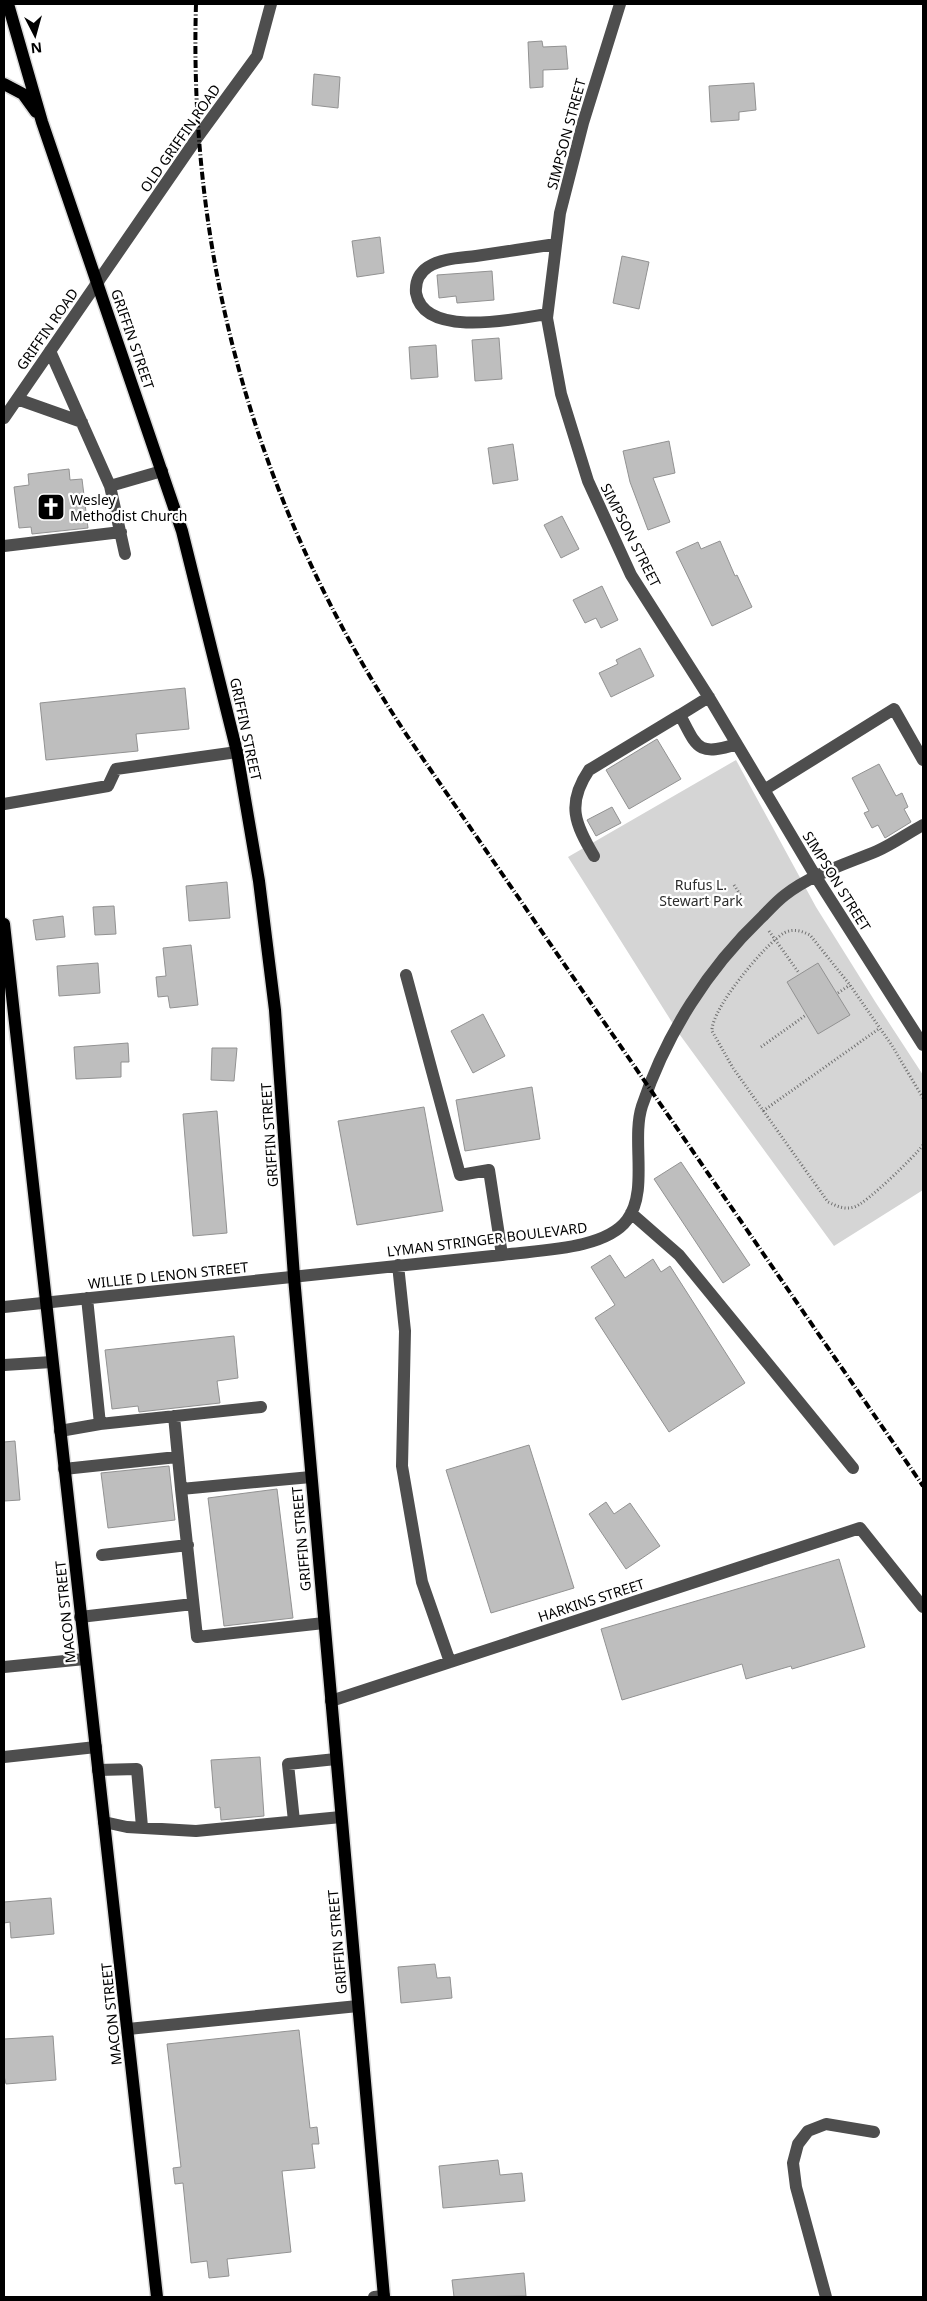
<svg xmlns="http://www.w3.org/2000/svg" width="927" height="2301" viewBox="0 0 927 2301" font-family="'Noto Sans',sans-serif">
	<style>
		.green { fill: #d5d5d5 }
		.building { fill: #bebebe; stroke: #929292 }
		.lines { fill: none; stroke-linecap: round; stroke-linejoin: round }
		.major-casing { stroke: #dbdbdb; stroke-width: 15 }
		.path { stroke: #707070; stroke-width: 3; stroke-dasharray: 1 2.5; stroke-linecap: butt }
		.minor { stroke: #4e4e4e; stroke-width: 12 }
		.major { stroke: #000; stroke-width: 12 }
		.rail { stroke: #000; stroke-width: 4; stroke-dasharray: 8 2.5 1 2.5; stroke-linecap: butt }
		.labels { text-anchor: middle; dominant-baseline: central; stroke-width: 4.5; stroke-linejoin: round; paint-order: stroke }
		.street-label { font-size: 14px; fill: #000; stroke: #fff }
		.poi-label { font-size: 14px; fill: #000; stroke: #fff; text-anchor: start }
		.park-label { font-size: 14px; fill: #2c2c2c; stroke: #fff }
	</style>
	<rect width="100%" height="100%" fill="#fff"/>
	<path class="green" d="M 736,760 L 816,907 L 876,1003 L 923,1075 L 923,1190 L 834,1246 L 680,1035 L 568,857 Z"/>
	<path class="building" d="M 542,41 L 543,47 L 566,46 L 568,69 L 543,70 L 543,87 L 530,88 L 528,42 Z
		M 314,74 L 340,77 L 338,108 L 312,105 Z
		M 754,83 L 756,110 L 739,112 L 739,120 L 711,122 L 709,86 Z
		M 380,237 L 384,273 L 357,277 L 352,241 Z
		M 622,256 L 649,262 L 639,309 L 613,303 Z
		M 492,271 L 494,300 L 457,303 L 456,296 L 439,298 L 437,275 Z
		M 499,338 L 502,379 L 475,381 L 472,340 Z
		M 436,345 L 438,377 L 411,379 L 409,347 Z
		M 669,441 L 675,473 L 653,478 L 670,522 L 648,530 L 630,482 L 623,451 Z
		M 513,444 L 518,480 L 493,484 L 488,448 Z
		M 69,469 L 70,480 L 82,479 L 88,528 L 32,534 L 31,527 L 19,528 L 14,487 L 29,485 L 28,474 Z
		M 562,516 L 579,549 L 561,558 L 544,525 Z
		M 720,541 L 735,576 L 737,575 L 752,607 L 712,626 L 676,552 L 698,542 L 701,549 Z
		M 602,586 L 618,620 L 601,628 L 596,618 L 585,623 L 573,600 Z
		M 640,648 L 654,676 L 611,697 L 599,673 L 618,664 L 616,660 Z
		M 185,688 L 189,729 L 136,734 L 138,751 L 46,760 L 40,703 Z
		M 657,739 L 681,779 L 629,809 L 606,770 Z
		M 879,764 L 896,796 L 902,793 L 908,807 L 904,809 L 911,822 L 885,838 L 878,825 L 872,828 L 864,813 L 869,811 L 852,778 Z
		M 612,807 L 621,823 L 596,836 L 587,820 Z
		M 227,882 L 230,918 L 189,921 L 186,886 Z
		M 114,906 L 116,934 L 95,935 L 93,907 Z
		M 63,916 L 65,937 L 36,940 L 33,920 Z
		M 191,945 L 198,1005 L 170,1008 L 168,996 L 158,997 L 156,977 L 166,976 L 163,948 Z
		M 98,963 L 100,993 L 59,996 L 57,966 Z
		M 818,963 L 850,1015 L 818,1034 L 787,982 Z
		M 483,1014 L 505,1056 L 473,1073 L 451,1031 Z
		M 128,1043 L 129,1062 L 121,1062 L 121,1077 L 76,1079 L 74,1047 Z
		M 212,1048 L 237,1048 L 234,1081 L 211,1080 Z
		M 532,1087 L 540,1139 L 465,1151 L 456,1100 Z
		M 424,1107 L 443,1211 L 357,1225 L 338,1121 Z
		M 217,1111 L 227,1233 L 193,1236 L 183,1114 Z
		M 681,1162 L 750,1265 L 723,1283 L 654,1179 Z
		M 610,1255 L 625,1278 L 653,1259 L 661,1272 L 670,1266 L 745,1383 L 669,1432 L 595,1318 L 615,1305 L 591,1267 Z
		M 234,1336 L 238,1378 L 217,1381 L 220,1403 L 139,1412 L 138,1406 L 112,1409 L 105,1350 Z
		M 15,1441 L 20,1500 L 4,1501 L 4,1442 Z
		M 529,1445 L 574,1588 L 491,1613 L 446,1470 Z
		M 169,1466 L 175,1520 L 108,1528 L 101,1473 Z
		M 277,1489 L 293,1618 L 224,1626 L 208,1498 Z
		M 606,1502 L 614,1514 L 630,1503 L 660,1546 L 626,1569 L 589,1514 Z
		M 839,1559 L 865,1647 L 792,1669 L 791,1666 L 746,1679 L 742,1664 L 622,1700 L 601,1629 Z
		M 260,1757 L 264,1816 L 221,1820 L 220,1807 L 215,1808 L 211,1760 Z
		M 51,1898 L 54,1934 L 11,1938 L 10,1922 L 4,1923 L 4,1902 Z
		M 435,1964 L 437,1978 L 450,1977 L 452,1998 L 401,2003 L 398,1967 Z
		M 299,2030 L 310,2128 L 317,2127 L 319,2144 L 312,2144 L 315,2168 L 282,2171 L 291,2252 L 227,2259 L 229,2276 L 209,2278 L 207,2261 L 191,2263 L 183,2183 L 175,2184 L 173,2168 L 181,2167 L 167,2044 Z
		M 53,2036 L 56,2080 L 6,2084 L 4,2076 L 4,2039 Z
		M 498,2160 L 500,2175 L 522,2173 L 525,2201 L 443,2208 L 439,2166 Z
		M 524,2273 L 526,2296 L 454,2297 L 452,2280 Z"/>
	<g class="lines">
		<defs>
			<path id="major" d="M 8,4 L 42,122 L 182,531 L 237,752 L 259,881 L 275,1010 L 294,1277 L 384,2297
				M 4,84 L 23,94 L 36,112
				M 4,924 L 157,2297"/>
		</defs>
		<use href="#major" class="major-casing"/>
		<path class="path" d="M 734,885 L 741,896
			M 769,931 L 799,973
			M 838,993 L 850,985
			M 761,1047 L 806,1015
			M 923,1098 L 891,1044 L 850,985 L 810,935 C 802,931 793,928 784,933 C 765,944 711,1009 712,1031 L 733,1068 L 828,1202 C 837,1206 844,1210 854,1207 C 866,1204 915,1156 923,1145
			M 763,1111 L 880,1028"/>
		<path class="minor" d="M 620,4 L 583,123 L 560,213 L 547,318 L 561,394 L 588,481 L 631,575 L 710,699 L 816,877 L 923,1045
			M 547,314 C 516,319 424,339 416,293 C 415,281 419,273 428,267 C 442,258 461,258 476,256 C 503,252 529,248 556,244
			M 50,351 L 110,486
			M 17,399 L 82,422
			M 4,418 L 197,138 L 257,56 L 271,4
			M 4,546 L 121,532
			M 125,554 L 110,486 L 162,471
			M 709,697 L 680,715 C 697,747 697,757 737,744
			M 764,790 L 894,709 L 923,760
			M 4,804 L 108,786 L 116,769 L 237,752
			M 594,856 C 575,824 566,804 589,770 L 680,715
			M 406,975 L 460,1175 L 489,1170 L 502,1255
			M 631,1213 L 679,1255 L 853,1468
			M 398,1265 L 405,1331 L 402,1466 L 422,1582 L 450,1662
			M 87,1298 L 100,1424 L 261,1407
			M 4,1307 L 502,1255 C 537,1250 605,1250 627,1220 C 649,1191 631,1140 642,1106 C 666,1034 708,968 763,916 C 770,909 777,901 785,895 C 812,874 846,864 877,851 C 893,844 908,833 923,825
			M 4,1365 L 52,1362
			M 174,1416 L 181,1489 L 311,1477
			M 60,1431 L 100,1424
			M 64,1469 L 177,1457
			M 181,1489 L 197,1637 L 324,1623
			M 102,1555 L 188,1545
			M 80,1617 L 193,1604
			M 4,1667 L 85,1659
			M 331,1701 L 860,1528 L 923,1607
			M 4,1757 L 96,1747
			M 98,1770 L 137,1769 L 142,1827
			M 294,1821 L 288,1764 L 336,1759
			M 104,1822 L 127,1827 L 196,1831 L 341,1817
			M 128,2029 L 358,2006
			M 374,2297 L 384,2296
			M 826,2297 L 796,2187 L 793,2163 L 798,2144 L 808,2131 L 826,2124 L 874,2132"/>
		<use href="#major" class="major"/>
		<path class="rail" d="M 196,4 C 188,269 261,516 408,737 L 923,1486"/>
	</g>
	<defs>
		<symbol id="church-square" viewBox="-11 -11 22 22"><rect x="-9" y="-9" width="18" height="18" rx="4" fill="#000" stroke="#fff"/><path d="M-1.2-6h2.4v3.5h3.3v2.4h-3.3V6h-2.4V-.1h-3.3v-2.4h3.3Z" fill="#fff"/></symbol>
	</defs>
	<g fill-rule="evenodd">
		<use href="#church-square" x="35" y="491" width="32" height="32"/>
	</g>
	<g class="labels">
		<g class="street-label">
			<text transform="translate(566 134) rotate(-75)">SIMPSON STREET</text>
			<text transform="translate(180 138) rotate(-55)">OLD GRIFFIN ROAD</text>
			<text transform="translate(47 329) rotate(-55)">GRIFFIN ROAD</text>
			<text transform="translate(133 339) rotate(71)">GRIFFIN STREET</text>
			<text transform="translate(631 535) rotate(63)">SIMPSON STREET</text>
			<text transform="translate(246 729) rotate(78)">GRIFFIN STREET</text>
			<text transform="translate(837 881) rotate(58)">SIMPSON STREET</text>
			<text transform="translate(269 1135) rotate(-94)">GRIFFIN STREET</text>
			<text transform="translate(487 1239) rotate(-7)">LYMAN STRINGER BOULEVARD</text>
			<text transform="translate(168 1275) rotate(-6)">WILLIE D LENON STREET</text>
			<text transform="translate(301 1539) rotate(-95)">GRIFFIN STREET</text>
			<text transform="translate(591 1600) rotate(-18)">HARKINS STREET</text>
			<text transform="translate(65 1612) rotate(-96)">MACON STREET</text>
			<text transform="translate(337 1942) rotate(-95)">GRIFFIN STREET</text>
			<text transform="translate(111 2014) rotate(-96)">MACON STREET</text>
		</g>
		<g class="poi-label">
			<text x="70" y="499">Wesley<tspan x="70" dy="16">Methodist Church</tspan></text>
		</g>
		<g class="park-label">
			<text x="701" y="884">Rufus L.<tspan x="701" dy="16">Stewart Park</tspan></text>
		</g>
	</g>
	<rect width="927" height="2301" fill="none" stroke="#000000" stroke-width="10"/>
	<g transform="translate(35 35) rotate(174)" stroke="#ffffff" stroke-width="4" paint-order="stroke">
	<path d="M0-4L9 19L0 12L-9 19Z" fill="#000000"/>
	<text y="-8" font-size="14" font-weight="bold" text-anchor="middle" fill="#000000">N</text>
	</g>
</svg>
